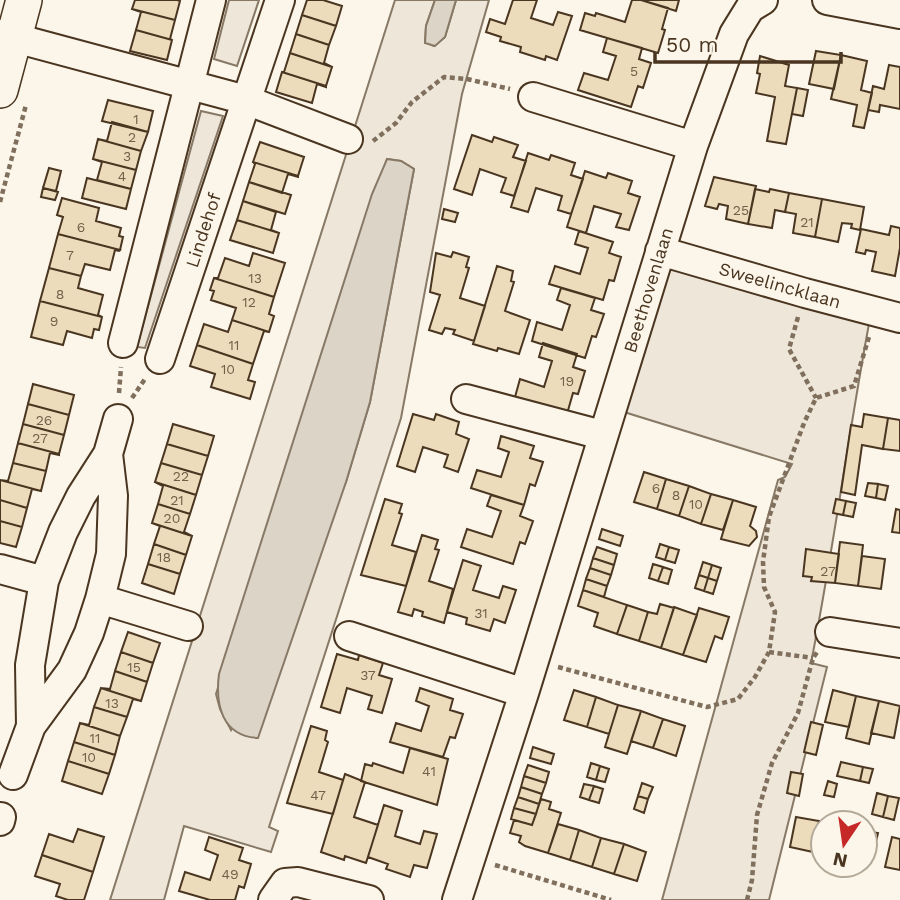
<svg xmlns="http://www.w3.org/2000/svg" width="900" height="900" viewBox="0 0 900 900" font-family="'Work Sans',sans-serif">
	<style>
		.green { fill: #ede6d9; stroke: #887966; stroke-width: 2; fill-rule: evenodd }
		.water { fill: #dcd4c6; stroke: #887966; stroke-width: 2 }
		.building { fill: #ecdcbc; stroke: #4a3520; stroke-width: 2 }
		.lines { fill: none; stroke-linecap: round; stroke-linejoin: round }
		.minor-casing { stroke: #4a3520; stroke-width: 32 }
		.major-casing { stroke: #4a3520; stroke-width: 38 }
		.path { stroke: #7f6f5c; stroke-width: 4.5; stroke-dasharray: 5 3.5; stroke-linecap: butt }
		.minor { stroke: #fbf6e9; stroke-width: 28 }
		.major { stroke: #fbf6e9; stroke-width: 35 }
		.labels { text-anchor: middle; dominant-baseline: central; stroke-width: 5; stroke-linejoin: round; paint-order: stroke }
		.number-label { font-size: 14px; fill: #725f47 }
		.street-label { font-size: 18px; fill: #4a3520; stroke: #fbf6e9 }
	</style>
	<rect width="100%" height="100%" fill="#fbf6e9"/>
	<path class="green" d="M 229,0 L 259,0 L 237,66 L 214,59 Z
		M 395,0 L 435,0 L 426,26 L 425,42 L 434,46 L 445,37 L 456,0 L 489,0 L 462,94 L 401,418 L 269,827 L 278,831 L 271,852 L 184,826 L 164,900 L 110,900 ZM 387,159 L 401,161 L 414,169 L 370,402 L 346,482 L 231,730 L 220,709 L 216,694 Z
		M 201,111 L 223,116 L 145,348 L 137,347 Z
		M 670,260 L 871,313 C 849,429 834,547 811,663 L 827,667 L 769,900 L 662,900 L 778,480 L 785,477 L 792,464 L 624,412 Z"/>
	<path class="water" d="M 435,0 L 456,0 L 445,37 L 435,46 L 425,43 L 426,26 Z
		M 387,159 L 401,161 L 414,169 L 370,402 L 346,482 L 258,738 C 222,736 215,705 219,674 L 372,194 Z"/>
	<path class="building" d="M 135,0 L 177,0 L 180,1 L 175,20 L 132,9 Z
		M 307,0 L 323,0 L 342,6 L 336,26 L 302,15 Z
		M 513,0 L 537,0 L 531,18 L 553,25 L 558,12 L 572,16 L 557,60 L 546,56 L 545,60 L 520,52 L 521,47 L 500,41 L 501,37 L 486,32 L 490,19 L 505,24 Z
		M 632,0 L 641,0 L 668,8 L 662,29 L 665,30 L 658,53 L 580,30 L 585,13 L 595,16 L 596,13 L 625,22 Z
		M 641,0 L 679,0 L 676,11 Z
		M 132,9 L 175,20 L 170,39 L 172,40 L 136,30 L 141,12 Z
		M 302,15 L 336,26 L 329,45 L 296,34 Z
		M 136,30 L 172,40 L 167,60 L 130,51 Z
		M 296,34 L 329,45 L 324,63 L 332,67 L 290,53 Z
		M 607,38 L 642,48 L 639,59 L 651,63 L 643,88 L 638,86 L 631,107 L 578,90 L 584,73 L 608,80 L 616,56 L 603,52 Z
		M 816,51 L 841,55 L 834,89 L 809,84 Z
		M 290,53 L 332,67 L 326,86 L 282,72 L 284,72 Z
		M 841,55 L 867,61 L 861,90 L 872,93 L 864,128 L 853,126 L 857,105 L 831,99 Z
		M 760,56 L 789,65 L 785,86 L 797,88 L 786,144 L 767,141 L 775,97 L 756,93 L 760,74 L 757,73 Z
		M 889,65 L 900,67 L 900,109 L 880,105 L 879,112 L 868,110 L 873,86 L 884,89 Z
		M 282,72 L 326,86 L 326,87 L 317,84 L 312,103 L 276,92 Z
		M 797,88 L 808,90 L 803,116 L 792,114 Z
		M 108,100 L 153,111 L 148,132 L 102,121 Z
		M 112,122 L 148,132 L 141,151 L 98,139 L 107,141 Z
		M 472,135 L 492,142 L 494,137 L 518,145 L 513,157 L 526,161 L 514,196 L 501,192 L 506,178 L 480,169 L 472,195 L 454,189 Z
		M 98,139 L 141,151 L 136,170 L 93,159 Z
		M 260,142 L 304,157 L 298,176 L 253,162 Z
		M 528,153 L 549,160 L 551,155 L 575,163 L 571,175 L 583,179 L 571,214 L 558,210 L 562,196 L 536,188 L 528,212 L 511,207 Z
		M 93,159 L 136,170 L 131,189 L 97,180 L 102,162 Z
		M 253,162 L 298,176 L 298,177 L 288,174 L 282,193 L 249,182 L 255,164 Z
		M 49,168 L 61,171 L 56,191 L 43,188 Z
		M 585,171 L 606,178 L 608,173 L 632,181 L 628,193 L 640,197 L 629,230 L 616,227 L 621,214 L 594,206 L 586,233 L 567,227 Z
		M 714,177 L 756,186 L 748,224 L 726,219 L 728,206 L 719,204 L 717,209 L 705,206 Z
		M 87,178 L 131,189 L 126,209 L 82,198 Z
		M 249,182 L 291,195 L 285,214 L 243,201 Z
		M 43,188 L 58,192 L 55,200 L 41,197 Z
		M 755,189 L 769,192 L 770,189 L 789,193 L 785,212 L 775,210 L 772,228 L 748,224 Z
		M 789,193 L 822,199 L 815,237 L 793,233 L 796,214 L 785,212 Z
		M 62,198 L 99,208 L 96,221 L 121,228 L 119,236 L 123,237 L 120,250 L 58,234 L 63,217 L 57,215 Z
		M 822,199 L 864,207 L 860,230 L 851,228 L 852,224 L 842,223 L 838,242 L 815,237 Z
		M 243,201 L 276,212 L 271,230 L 279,233 L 237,220 Z
		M 444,209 L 458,213 L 455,222 L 442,219 Z
		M 237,220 L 279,233 L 273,253 L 230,240 Z
		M 891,226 L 900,228 L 900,248 L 895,276 L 872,271 L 876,252 L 866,250 L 865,254 L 856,252 L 861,229 L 889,235 Z
		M 579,231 L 613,242 L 609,253 L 621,257 L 614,281 L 609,280 L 603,300 L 549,284 L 555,266 L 580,274 L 588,248 L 575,244 Z
		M 58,234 L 120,250 L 119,251 L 115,250 L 110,270 L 85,264 L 81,276 L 49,268 Z
		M 453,252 L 469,257 L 466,267 L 469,268 L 460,298 L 485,306 L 474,341 L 453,334 L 455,330 L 445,328 L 442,334 L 429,330 L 440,295 L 430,292 L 436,253 L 451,257 Z
		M 253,253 L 285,263 L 274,297 L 214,278 L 218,278 L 225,258 L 249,266 Z
		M 497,266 L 513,271 L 511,281 L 514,282 L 505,311 L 530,320 L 519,354 L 498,348 L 497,351 L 473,344 Z
		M 49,268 L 81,276 L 78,288 L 103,295 L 98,315 L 102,317 L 40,301 Z
		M 214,278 L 274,297 L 269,314 L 274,316 L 269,332 L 232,320 L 236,308 L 211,300 L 214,291 L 210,290 Z
		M 561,288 L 595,298 L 591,310 L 604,314 L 596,337 L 592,336 L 585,358 L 532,341 L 537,322 L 562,330 L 570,305 L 557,300 Z
		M 40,301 L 102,317 L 99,330 L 94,329 L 92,338 L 67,331 L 63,345 L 31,337 Z
		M 232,320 L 269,332 L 264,331 L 253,364 L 197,345 L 204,324 L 228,332 Z
		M 543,343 L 577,354 L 573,367 L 585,371 L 578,394 L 573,393 L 567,414 L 515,397 L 520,379 L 544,387 L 552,361 L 539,357 Z
		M 197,345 L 253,364 L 248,380 L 255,382 L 250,399 L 211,387 L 215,374 L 190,366 Z
		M 33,384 L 74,395 L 69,415 L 28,404 Z
		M 28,404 L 69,415 L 64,435 L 23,424 Z
		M 413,414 L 434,420 L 436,414 L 459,422 L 456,434 L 469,439 L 458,472 L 444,467 L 448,455 L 423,447 L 415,472 L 397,466 Z
		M 864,414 L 888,418 L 883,449 L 862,445 L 855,495 L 841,492 L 851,425 L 862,427 Z
		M 888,418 L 900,420 L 900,451 L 883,449 Z
		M 23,424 L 64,435 L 59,454 L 18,443 Z
		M 173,424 L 214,436 L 208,456 L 167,444 Z
		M 501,436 L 534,446 L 530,458 L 543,462 L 535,486 L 530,484 L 524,505 L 471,488 L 477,470 L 501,477 L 509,452 L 498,448 Z
		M 18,443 L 59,454 L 59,455 L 50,453 L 46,471 L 13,463 Z
		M 167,444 L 208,456 L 202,475 L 161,463 Z
		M 13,463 L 46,471 L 41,491 L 0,480 L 8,481 Z
		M 161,463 L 202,475 L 196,495 L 155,482 Z
		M 644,472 L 666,479 L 657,509 L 634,502 Z
		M 666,479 L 689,486 L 679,516 L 657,509 Z
		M 0,480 L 41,491 L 32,489 L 27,508 L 0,500 Z
		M 155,482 L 196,495 L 190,514 L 158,504 L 163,486 Z
		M 868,483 L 878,484 L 876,498 L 865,496 Z
		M 878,484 L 888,486 L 885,500 L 876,498 Z
		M 689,486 L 711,494 L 701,524 L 679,516 Z
		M 711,494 L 733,500 L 723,530 L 701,524 Z
		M 491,495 L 524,505 L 520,516 L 533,521 L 525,544 L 520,542 L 513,564 L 461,547 L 467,529 L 492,537 L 501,511 L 487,506 Z
		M 385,499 L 402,504 L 399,513 L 402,514 L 392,545 L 416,552 L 406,586 L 361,575 Z
		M 836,499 L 846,501 L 843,515 L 833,513 Z
		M 0,500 L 27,508 L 22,527 L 0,521 Z
		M 733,500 L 756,507 L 750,526 L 756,531 L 757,537 L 749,546 L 721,539 Z
		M 846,501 L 856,503 L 853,517 L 843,515 Z
		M 158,504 L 190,514 L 184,532 L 192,536 L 152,523 Z
		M 896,509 L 900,510 L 900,533 L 892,532 Z
		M 0,521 L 22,527 L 16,547 L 0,543 Z
		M 152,523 L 192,536 L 186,555 L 154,544 L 160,526 Z
		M 602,529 L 623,536 L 620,546 L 599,539 Z
		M 422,535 L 438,540 L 435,549 L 439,550 L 429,581 L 453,589 L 444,623 L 422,616 L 423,612 L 414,609 L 412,616 L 398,612 Z
		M 840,542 L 863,545 L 858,586 L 835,583 Z
		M 154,544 L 186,555 L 180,574 L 148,564 Z
		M 660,544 L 669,547 L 665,560 L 656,557 Z
		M 597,547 L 617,554 L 614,565 L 593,558 Z
		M 669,547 L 679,550 L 675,563 L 665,560 Z
		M 806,549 L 839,554 L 835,583 L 811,581 L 812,577 L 803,576 Z
		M 862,556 L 885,559 L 881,589 L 858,586 Z
		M 593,558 L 614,565 L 611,575 L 590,568 Z
		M 463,560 L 481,566 L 473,590 L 499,598 L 503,586 L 516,590 L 505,623 L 494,619 L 490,631 L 466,624 L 467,618 L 447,612 Z
		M 703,562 L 712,565 L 708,578 L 699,575 Z
		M 148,564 L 180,574 L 174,594 L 142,583 Z
		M 653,564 L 663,567 L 658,581 L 649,578 Z
		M 712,565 L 721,568 L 717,581 L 708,578 Z
		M 663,567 L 672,570 L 668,584 L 658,581 Z
		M 590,568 L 611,575 L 607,586 L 586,579 Z
		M 699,575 L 708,578 L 704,591 L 695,588 Z
		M 708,578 L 717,581 L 713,594 L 704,591 Z
		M 586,579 L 607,586 L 604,597 L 583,590 Z
		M 583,590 L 627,605 L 617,634 L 594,626 L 598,613 L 578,606 Z
		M 660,604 L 674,608 L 661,648 L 639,641 L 648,612 L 657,614 Z
		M 627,605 L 648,612 L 639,641 L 617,634 Z
		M 674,607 L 697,615 L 683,655 L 661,648 Z
		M 699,608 L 729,617 L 722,639 L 715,636 L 706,662 L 683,655 Z
		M 128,632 L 160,643 L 153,663 L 121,652 Z
		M 121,652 L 153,663 L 147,682 L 115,671 Z
		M 337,654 L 358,660 L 359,655 L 383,663 L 379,675 L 392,679 L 382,713 L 368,709 L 372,696 L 347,688 L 340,713 L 321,707 Z
		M 115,671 L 147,682 L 141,701 L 101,688 L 110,689 Z
		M 101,688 L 141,701 L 133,699 L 127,717 L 94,707 Z
		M 420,688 L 453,699 L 450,710 L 463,714 L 455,738 L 450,737 L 443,757 L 390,742 L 396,723 L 421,731 L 429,706 L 416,701 Z
		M 574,690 L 596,697 L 587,727 L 564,720 Z
		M 833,690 L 856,696 L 849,727 L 825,722 Z
		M 856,696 L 879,701 L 869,744 L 846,738 Z
		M 596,697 L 618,705 L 609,734 L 587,727 Z
		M 879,701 L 900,706 L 894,738 L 871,733 Z
		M 618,705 L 641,711 L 627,754 L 605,747 Z
		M 94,707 L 127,717 L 120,736 L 80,723 L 89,725 Z
		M 641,711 L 663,719 L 653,748 L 631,741 Z
		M 663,719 L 685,726 L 676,756 L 653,748 Z
		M 811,722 L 823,725 L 816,755 L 804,752 Z
		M 80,723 L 120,736 L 115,755 L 74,742 Z
		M 311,726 L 327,731 L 325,740 L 328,742 L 319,772 L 343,780 L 333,814 L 287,803 Z
		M 74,742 L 115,755 L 109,774 L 68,761 Z
		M 533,747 L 554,754 L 551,764 L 530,758 Z
		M 410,748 L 448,759 L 437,805 L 361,781 L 365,764 L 372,766 L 373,763 L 403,773 Z
		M 68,761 L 109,774 L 102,794 L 62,781 Z
		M 841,762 L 863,767 L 860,781 L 837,776 Z
		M 591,763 L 600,766 L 596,780 L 587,777 Z
		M 528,765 L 549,772 L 546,783 L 524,776 Z
		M 600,766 L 609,769 L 605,782 L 596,780 Z
		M 863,767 L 873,769 L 869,783 L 860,781 Z
		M 791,772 L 803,774 L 799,796 L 787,793 Z
		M 345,774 L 365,782 L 354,817 L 378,825 L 366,863 L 345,856 L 344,860 L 321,852 Z
		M 524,776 L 546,783 L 542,794 L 521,787 Z
		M 828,781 L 837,784 L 834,797 L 824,795 Z
		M 642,783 L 653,787 L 648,799 L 638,796 Z
		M 584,784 L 594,786 L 589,800 L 580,797 Z
		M 594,786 L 603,789 L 599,803 L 589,800 Z
		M 521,787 L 542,794 L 539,804 L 518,797 Z
		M 877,793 L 888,796 L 883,817 L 872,814 Z
		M 638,796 L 648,799 L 644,813 L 634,809 Z
		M 888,796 L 899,798 L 894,820 L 883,817 Z
		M 518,797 L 539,804 L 536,814 L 514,808 Z
		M 541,799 L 551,802 L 549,809 L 561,813 L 548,853 L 525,846 L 519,842 L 521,836 L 510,833 L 514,820 L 532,825 Z
		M 384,805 L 402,811 L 395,836 L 420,844 L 424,831 L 437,834 L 427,868 L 414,865 L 410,877 L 386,869 L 388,864 L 368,857 Z
		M 514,808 L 536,814 L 532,825 L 511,819 Z
		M 796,817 L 819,821 L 813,852 L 790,847 Z
		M 819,821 L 828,823 L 823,823 L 823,853 L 813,852 Z
		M 558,824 L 579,830 L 570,860 L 548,853 Z
		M 78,829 L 104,837 L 93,872 L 42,855 L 49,834 L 73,842 Z
		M 579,830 L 601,838 L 592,867 L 570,860 Z
		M 865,831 L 878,833 L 873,855 L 865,853 Z
		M 209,837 L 243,848 L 239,860 L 251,864 L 244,888 L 239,886 L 235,900 L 210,900 L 179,891 L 185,872 L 210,880 L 218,855 L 205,850 Z
		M 892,837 L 900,839 L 900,870 L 885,867 Z
		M 601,838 L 624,844 L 614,874 L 592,867 Z
		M 624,844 L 646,852 L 637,881 L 614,874 Z
		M 42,855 L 93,872 L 84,900 L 68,900 L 56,896 L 60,884 L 35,876 Z"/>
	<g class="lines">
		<defs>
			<path id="minor" d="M 827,0 L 900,14
				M 0,34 L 246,100 L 348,139
				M 533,97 L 693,146
				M 660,251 L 805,293 L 900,318
				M 123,343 L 211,0
				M 160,359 L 280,0
				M 466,399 L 602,435
				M 0,569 L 44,581
				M 100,599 L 188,626
				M 830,632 L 900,643
				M 349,636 L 524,693
				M 31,726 L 30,665 L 44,581 L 63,532 L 81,496 L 108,454 L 118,419
				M 13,775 L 31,726 L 72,670 L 89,633 L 100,599 L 111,554 L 113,496 L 108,454
				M 0,821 L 1,817
				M 273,900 L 285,883 L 298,882 L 369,900
				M 457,900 L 524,693 L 693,146 L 734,34 L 750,8 L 763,0"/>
			<path id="major" d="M 0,90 L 24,0"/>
		</defs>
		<use href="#minor" class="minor-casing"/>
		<use href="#major" class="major-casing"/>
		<path class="path" d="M 373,141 L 396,123 L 412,102 L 444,77 L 467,79 L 510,89
			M 0,202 L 26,105
			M 798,317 L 789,349 L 816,398
			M 119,393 L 121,367
			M 132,398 L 145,379
			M 769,652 L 813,658
			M 558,667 L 707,707 L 738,699 L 755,677 L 769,652 L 775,612 L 764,587 L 763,562 L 769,517 L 804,423 L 816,398 L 854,386 L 869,337
			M 495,865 L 611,900
			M 747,900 L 752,880 L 757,815 L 772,763 L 798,713 L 813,658 L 818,651"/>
		<use href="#minor" class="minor"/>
		<use href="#major" class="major"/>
	</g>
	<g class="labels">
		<g class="number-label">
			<text x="634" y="71">5</text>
			<text x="136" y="119">1</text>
			<text x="132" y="137">2</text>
			<text x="127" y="156">3</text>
			<text x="122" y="176">4</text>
			<text x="741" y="210">25</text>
			<text x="807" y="222">21</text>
			<text x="81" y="227">6</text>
			<text x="70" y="255">7</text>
			<text x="255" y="278">13</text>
			<text x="60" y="294">8</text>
			<text x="249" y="302">12</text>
			<text x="54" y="321">9</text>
			<text x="234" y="345">11</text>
			<text x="228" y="369">10</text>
			<text x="567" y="381">19</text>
			<text x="44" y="420">26</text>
			<text x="40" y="438">27</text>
			<text x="181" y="476">22</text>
			<text x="656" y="488">6</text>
			<text x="676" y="495">8</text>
			<text x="177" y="500">21</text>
			<text x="696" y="504">10</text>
			<text x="172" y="518">20</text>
			<text x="164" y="557">18</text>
			<text x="828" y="571">27</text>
			<text x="481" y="613">31</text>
			<text x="134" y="667">15</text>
			<text x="368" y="675">37</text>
			<text x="112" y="703">13</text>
			<text x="95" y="738">11</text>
			<text x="89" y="757">10</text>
			<text x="429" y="771">41</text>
			<text x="318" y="795">47</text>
			<text x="230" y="874">49</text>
		</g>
		<g class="street-label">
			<text transform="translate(203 230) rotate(-72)">Lindehof</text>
			<text transform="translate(780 285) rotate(16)">Sweelincklaan</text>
			<text transform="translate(648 290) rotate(-73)">Beethovenlaan</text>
		</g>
	</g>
	<g transform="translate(844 844) rotate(193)"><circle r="33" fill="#fbf6e9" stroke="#b4a999" stroke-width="2"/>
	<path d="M0-5L12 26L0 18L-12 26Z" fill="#c62828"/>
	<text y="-10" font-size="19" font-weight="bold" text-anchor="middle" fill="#4a3520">N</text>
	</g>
	<path d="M655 52v10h186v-10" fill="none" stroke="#4a3520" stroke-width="3.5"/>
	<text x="666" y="52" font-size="21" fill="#4a3520" stroke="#fbf6e9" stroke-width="5" paint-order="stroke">50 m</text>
</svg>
